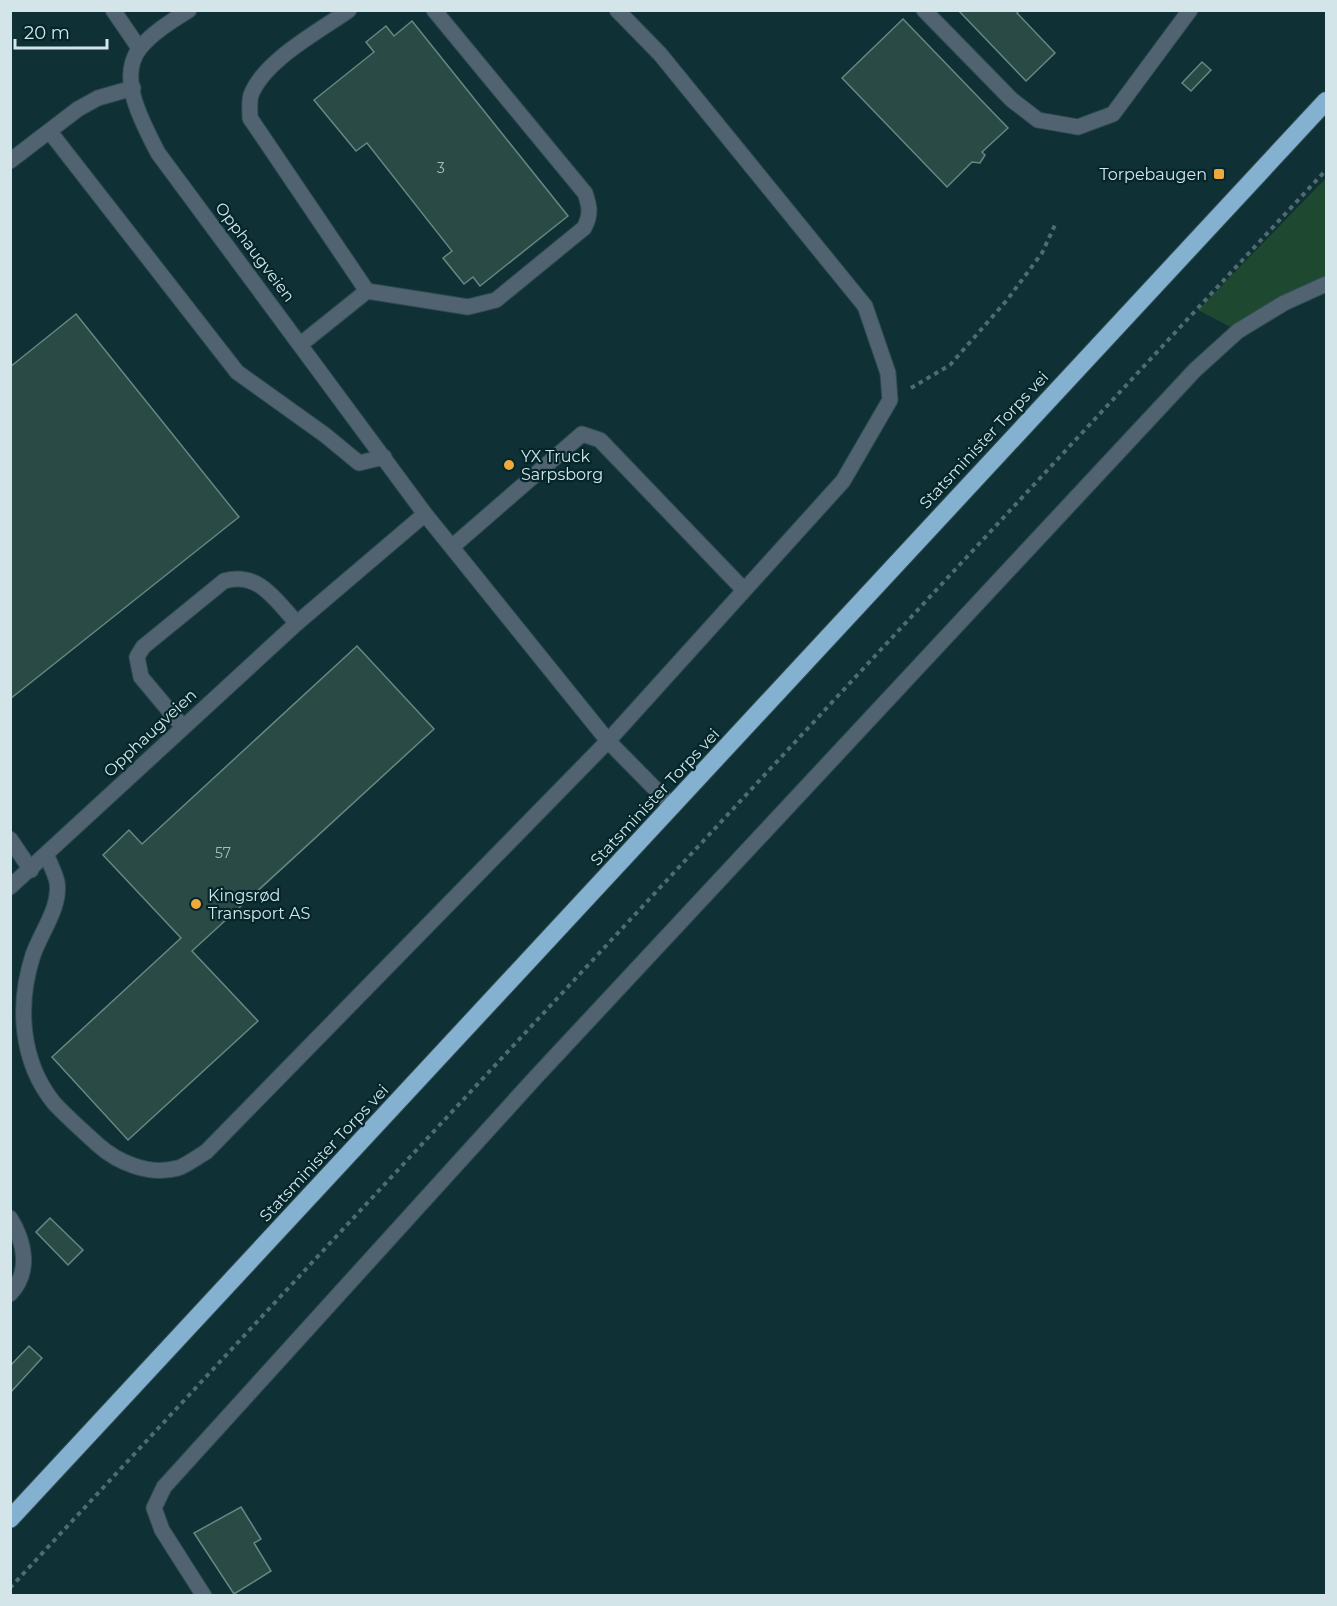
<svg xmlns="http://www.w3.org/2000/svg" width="1337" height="1606" viewBox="0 0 1337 1606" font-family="Montserrat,sans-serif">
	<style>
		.green { fill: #1f4830 }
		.building { fill: #2a4a45; stroke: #668882; stroke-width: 1.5 }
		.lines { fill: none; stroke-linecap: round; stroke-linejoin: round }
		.lane-casing { stroke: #2e4d52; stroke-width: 17 }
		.street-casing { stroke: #2e4d52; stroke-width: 17 }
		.highway-casing { stroke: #2e4d52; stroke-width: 20 }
		.path { stroke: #506c70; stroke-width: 4; stroke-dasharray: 4.5 4.5; stroke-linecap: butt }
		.lane { stroke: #516370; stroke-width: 15 }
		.street { stroke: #516370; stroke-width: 15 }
		.highway { stroke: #84b1d0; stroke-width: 18 }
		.poi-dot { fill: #eea83c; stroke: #04262b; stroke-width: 2 }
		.labels { text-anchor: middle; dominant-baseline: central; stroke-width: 4.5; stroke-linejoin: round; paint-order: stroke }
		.number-label { font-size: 14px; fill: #a9bebf }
		.poi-label { font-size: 16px; fill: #d3e5e8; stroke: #04262b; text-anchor: start }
		.street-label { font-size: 16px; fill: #d3e5e8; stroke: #04262b }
	</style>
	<rect width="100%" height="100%" fill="#0f3035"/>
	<path class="green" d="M 1326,178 L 1326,284 L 1238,331 L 1198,310 Z"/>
	<path class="building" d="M 958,10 L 1019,10 L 1017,13 L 1055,53 L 1026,81 Z
		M 903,19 L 1008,128 L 982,152 L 985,155 L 980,163 L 972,162 L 947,187 L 842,78 Z
		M 412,21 L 568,216 L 480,286 L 473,277 L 464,284 L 443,258 L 452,251 L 367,143 L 356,151 L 314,100 L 374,52 L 366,42 L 386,26 L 394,36 Z
		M 1202,62 L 1211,70 L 1191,91 L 1182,83 Z
		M 76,314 L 239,517 L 10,699 L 10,367 Z
		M 357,646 L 434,729 L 192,951 L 258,1021 L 128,1140 L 52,1057 L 181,938 L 103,855 L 129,830 L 142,844 Z
		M 50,1218 L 83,1250 L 68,1265 L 36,1232 Z
		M 29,1346 L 42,1358 L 10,1393 L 10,1366 Z
		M 241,1507 L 261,1539 L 254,1543 L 271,1571 L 234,1594 L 194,1533 Z"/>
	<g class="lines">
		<defs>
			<path id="lane" d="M 113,10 L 139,48
				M 924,10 L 1012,100 L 1038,120 L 1078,127 L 1113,114 L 1190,10
				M 50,132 L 237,372 L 325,435 L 359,463 L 384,457
				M 10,161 L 78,109 L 98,98 L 133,88
				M 367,291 L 468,307 L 496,300 L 584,228 C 591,215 590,207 585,193 L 434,10
				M 301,344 L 367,291 L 250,118 C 250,111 249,101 251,95 C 264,60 320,31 349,10
				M 453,546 L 582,434 L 600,440 L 744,590
				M 182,726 L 141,677 L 137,657 L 143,647 L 224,581 C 259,571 275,600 297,623
				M 10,839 L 31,870
				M 47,856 C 50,864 55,873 57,882 C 61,907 41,932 33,955 C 17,1004 20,1061 54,1103 C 67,1117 83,1131 97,1144 C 118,1163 150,1176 178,1168 C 187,1165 197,1157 206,1152 L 608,741 L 843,481 L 890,400 L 888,373 L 865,306 L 660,54 L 617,10
				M 10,1218 C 25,1242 31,1272 10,1294"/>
			<path id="street" d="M 189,10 C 172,21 153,32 140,48 C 116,78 144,125 158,153 L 425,514 L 608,741 L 673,807
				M 10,887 L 297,623 L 425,514
				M 204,1596 L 162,1530 L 154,1508 L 164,1487 L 535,1078 L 1195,370 L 1238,331 L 1284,303 L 1326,284"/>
			<path id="highway" d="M 10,1519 L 1326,101"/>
		</defs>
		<use href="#lane" class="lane-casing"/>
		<use href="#street" class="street-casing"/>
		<use href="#highway" class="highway-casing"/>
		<path class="path" d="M 911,388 L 950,365 L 1007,300 L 1042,253 L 1055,225
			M 10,1588 L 1326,170"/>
		<use href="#lane" class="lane"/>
		<use href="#street" class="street"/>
		<use href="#highway" class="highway"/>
	</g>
	<g class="poi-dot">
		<rect x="1213" y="168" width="12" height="12" rx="3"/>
		<circle cx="509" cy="465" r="6"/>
		<circle cx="196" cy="904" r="6"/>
	</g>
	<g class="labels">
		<g class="number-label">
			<text x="441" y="168">3</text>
			<text x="223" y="853">57</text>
		</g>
		<g class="poi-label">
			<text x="1207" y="174" text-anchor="end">Torpebaugen</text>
			<text x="521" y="456">YX Truck<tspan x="521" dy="18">Sarpsborg</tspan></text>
			<text x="208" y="895">Kingsrød<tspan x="208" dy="18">Transport AS</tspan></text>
		</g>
		<g class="street-label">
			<text transform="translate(255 252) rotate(53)">Opphaugveien</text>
			<text transform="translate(984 440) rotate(-47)">Statsminister Torps vei</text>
			<text transform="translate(150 733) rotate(-43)">Opphaugveien</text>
			<text transform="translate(655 797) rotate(-47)">Statsminister Torps vei</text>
			<text transform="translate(324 1153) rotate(-47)">Statsminister Torps vei</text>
		</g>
	</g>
	<rect width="1337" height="1606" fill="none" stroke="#d3e5e8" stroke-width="24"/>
	<path d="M15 39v9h92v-9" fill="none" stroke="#d3e5e8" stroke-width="3"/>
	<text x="24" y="39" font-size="18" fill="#d3e5e8" stroke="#04262b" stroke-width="4.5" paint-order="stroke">20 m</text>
</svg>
